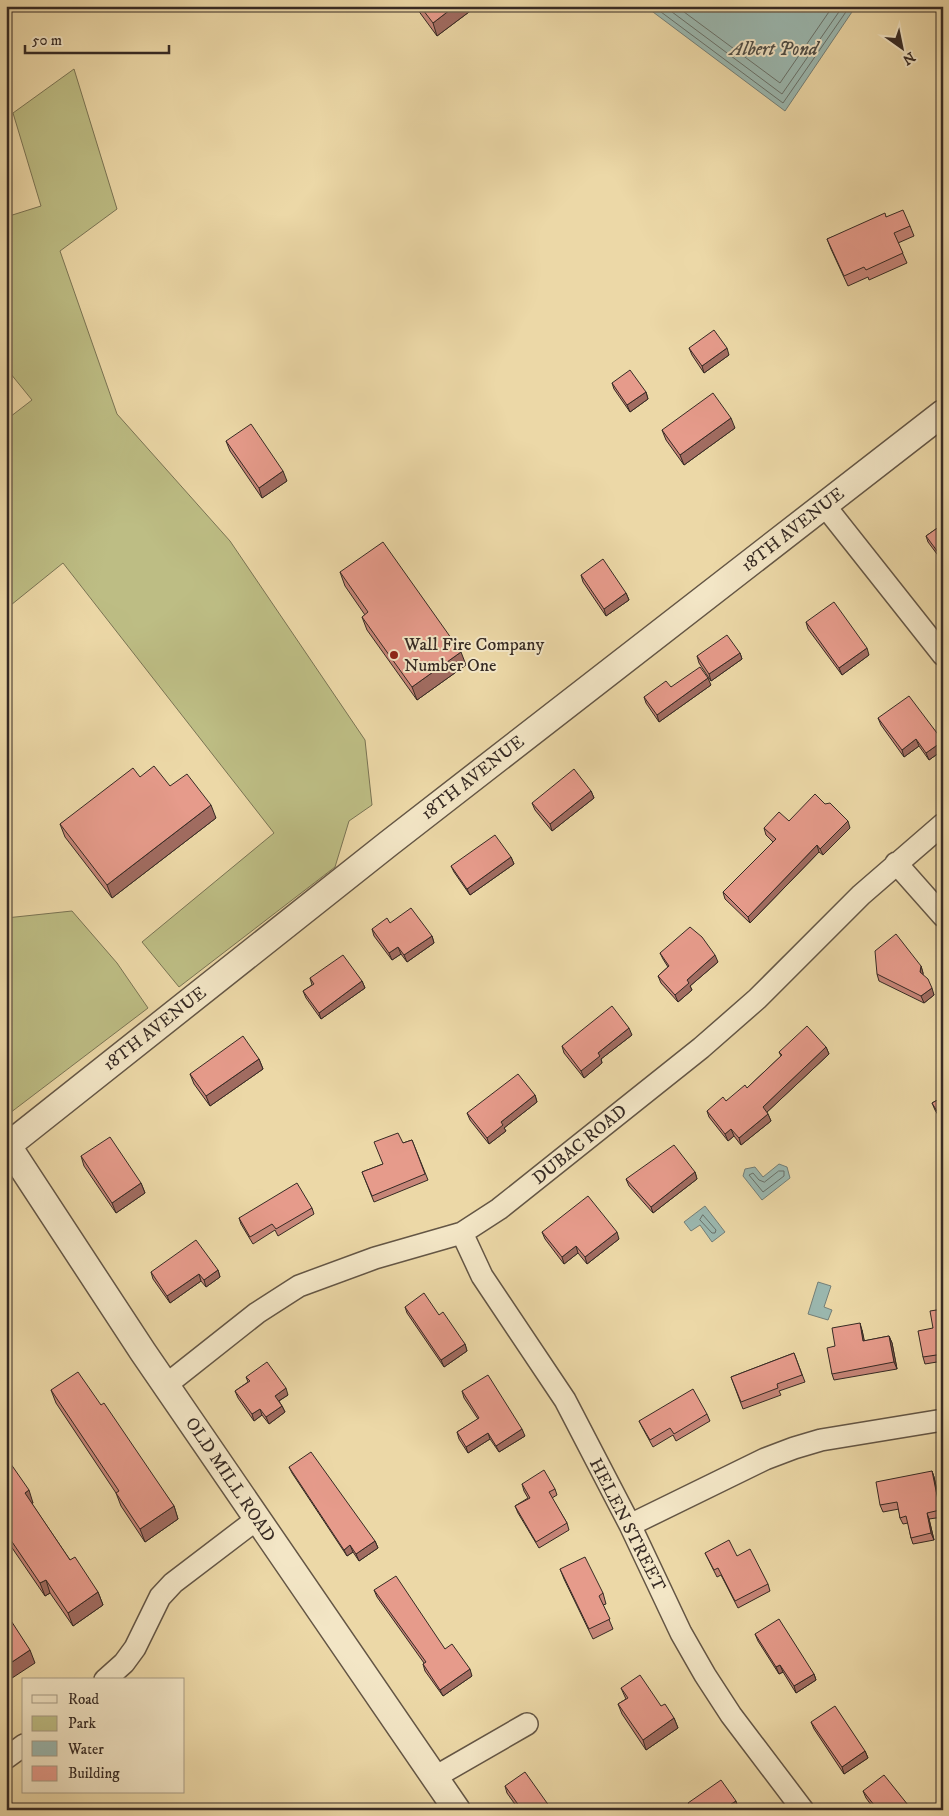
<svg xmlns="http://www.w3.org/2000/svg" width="949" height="1816" viewBox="0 0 949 1816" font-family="'IM FELL DW Pica',serif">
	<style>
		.green { fill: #bdbd84; stroke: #7a7454 }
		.water { fill: #9bb8b0; stroke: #737f78 }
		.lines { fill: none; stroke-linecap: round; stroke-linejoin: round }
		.shore { stroke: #68716a; stroke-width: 1 }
		.minor-casing { stroke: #645645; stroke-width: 24 }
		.tertiary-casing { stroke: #645645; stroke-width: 29 }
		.minor { stroke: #f3e6c6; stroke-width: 21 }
		.tertiary { stroke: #f3e6c6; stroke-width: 26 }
		.wall { fill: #c68578; stroke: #362a24 }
		.shaded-wall { fill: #a16c61; stroke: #362a24 }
		.building { fill: #e69b8b; stroke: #362a24 }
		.poi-dot { fill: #8f2418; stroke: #f3e6c6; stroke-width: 2 }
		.labels { text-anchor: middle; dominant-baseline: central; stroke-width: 4; stroke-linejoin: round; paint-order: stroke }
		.street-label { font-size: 18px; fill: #362a24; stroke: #f3e6c6 }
		.poi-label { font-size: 18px; fill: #362a24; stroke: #f3e6c6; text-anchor: start }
		.water-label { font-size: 19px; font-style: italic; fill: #4f4e47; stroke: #f3e6c6 }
	</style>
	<rect width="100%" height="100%" fill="#ecd8a7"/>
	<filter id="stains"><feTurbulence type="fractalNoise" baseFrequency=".004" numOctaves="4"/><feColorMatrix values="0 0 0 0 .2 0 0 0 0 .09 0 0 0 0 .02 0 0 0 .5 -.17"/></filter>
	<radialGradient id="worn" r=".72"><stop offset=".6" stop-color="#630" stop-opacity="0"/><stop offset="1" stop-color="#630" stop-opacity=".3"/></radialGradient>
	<path class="green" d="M 74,69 L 117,209 L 60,251 L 117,414 L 230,541 L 365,740 L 372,805 L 349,821 L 335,867 L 179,987 L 142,942 L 274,833 L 63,563 L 6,609 L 6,420 L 32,400 L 6,368 L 6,217 L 41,206 L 13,113 Z
		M 72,911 L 117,963 L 148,1008 L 6,1116 L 6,918 Z"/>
	<path class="water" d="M 645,6 L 856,6 L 785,111 Z
		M 779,1164 L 787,1167 L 790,1178 L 762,1200 L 743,1176 L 745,1169 L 755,1167 L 763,1177 Z
		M 705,1206 L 725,1232 L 712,1242 L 700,1225 L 691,1231 L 684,1222 Z
		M 818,1282 L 831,1286 L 824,1307 L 832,1310 L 828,1320 L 808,1314 Z"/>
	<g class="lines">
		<path class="shore" d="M 653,6 L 783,103 L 850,6
			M 664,6 L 782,94 L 843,6
			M 676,6 L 780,83 L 833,6
			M 779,1171 L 784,1171 L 784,1176 L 763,1192 L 749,1175 L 753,1173 L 759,1180 L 764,1182 Z
			M 703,1215 L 716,1230 L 715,1233 L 712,1233 L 700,1220 Z"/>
		<defs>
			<path id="minor" d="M 825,506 L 943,655
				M 896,863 L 943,916
				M 462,1233 L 482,1276 L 565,1400 L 630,1525 L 681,1633 L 705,1675 L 731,1715 L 803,1810
				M 166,1385 L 257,1313 L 299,1286 L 375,1258 L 462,1233 L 499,1209 L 701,1048 L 757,999 L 861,895 L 943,824
				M 630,1525 L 765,1459 L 794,1448 L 821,1440 L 943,1420
				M 105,1680 L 124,1663 L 135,1648 L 160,1597 L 173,1583 L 257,1519
				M 6,1758 L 24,1745
				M 435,1777 L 527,1724"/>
			<path id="tertiary" d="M 8,1146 L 143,1352 L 457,1810
				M 6,1147 L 388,844 L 943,413"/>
		</defs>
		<use href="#minor" class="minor-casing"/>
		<use href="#tertiary" class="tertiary-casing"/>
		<use href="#minor" class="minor"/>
		<use href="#tertiary" class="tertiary"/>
	</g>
	<path class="wall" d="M 415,6 L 477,6 L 437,36 Z
		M 886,217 L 910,226 L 914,236 L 898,243 L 907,263 L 869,280 L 868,277 L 848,286 L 831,249 L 827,239 Z
		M 689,348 L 729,355 L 704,373 L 692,355 Z
		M 612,383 L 646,392 L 648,399 L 630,412 L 614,389 Z
		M 735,428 L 684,465 L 666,440 L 662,430 Z
		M 226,441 L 287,481 L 262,498 L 230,451 Z
		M 943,524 L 943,562 L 928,542 L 926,536 Z
		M 340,572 L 466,665 L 417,700 L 367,630 L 362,617 L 365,615 L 345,586 Z
		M 581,575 L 626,593 L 629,600 L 606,616 L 583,582 Z
		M 806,622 L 869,655 L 842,675 L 808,629 Z
		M 740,653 L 742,659 L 711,681 L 699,663 L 697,656 Z
		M 711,685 L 659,722 L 646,703 L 644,697 L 671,687 Z
		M 878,718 L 943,741 L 943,750 L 929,760 L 919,746 L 904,757 L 881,725 Z
		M 140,777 L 170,786 L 216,818 L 112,898 L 65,837 L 60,824 Z
		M 591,791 L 594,798 L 552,831 L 535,810 L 532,803 Z
		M 789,821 L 850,828 L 823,855 L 819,852 L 750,923 L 725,899 L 723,892 L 773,842 L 766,835 L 764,828 Z
		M 511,857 L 514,864 L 470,895 L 454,872 L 451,866 Z
		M 372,929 L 432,936 L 434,943 L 407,962 L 401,954 L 392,960 L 374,936 Z
		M 660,953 L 718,962 L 690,986 L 692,990 L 678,1002 L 661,983 L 658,976 L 668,967 L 663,959 Z
		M 921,966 L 923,973 L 923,975 L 934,995 L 924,1003 L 879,981 L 877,974 Z
		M 310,978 L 362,981 L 365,988 L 321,1019 L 306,998 L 303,991 L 312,985 Z
		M 632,1035 L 601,1059 L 602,1063 L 584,1078 L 564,1053 L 562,1046 Z
		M 826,1047 L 829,1054 L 767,1112 L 771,1121 L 741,1145 L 734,1136 L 728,1141 L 709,1117 L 707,1111 L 726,1101 L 747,1088 L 781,1056 L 779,1052 Z
		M 259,1059 L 263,1069 L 210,1106 L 194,1084 L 190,1074 Z
		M 535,1095 L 537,1102 L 504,1128 L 506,1131 L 489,1144 L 470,1120 L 467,1113 Z
		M 943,1097 L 943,1123 L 935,1110 L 932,1103 Z
		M 412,1140 L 428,1180 L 374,1202 L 362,1172 L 383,1164 L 403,1143 Z
		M 81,1156 L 141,1183 L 145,1193 L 116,1213 L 84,1166 Z
		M 695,1172 L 697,1179 L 653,1213 L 629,1186 L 626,1179 Z
		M 312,1208 L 314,1214 L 278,1236 L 275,1230 L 253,1244 L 241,1224 L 239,1218 Z
		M 542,1232 L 619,1239 L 587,1264 L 578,1253 L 564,1264 L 545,1239 Z
		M 218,1270 L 220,1277 L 206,1287 L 201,1281 L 170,1303 L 153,1279 L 151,1272 Z
		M 405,1307 L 439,1315 L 465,1344 L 467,1351 L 444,1367 L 407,1313 Z
		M 943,1309 L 943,1361 L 925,1364 L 923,1357 L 933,1328 Z
		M 862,1330 L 864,1341 L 889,1336 L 892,1343 L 897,1369 L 834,1380 L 832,1374 L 835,1346 Z
		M 794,1353 L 805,1382 L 779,1391 L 781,1395 L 743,1409 L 731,1377 Z
		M 246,1377 L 288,1395 L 279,1401 L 282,1406 L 285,1412 L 269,1424 L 262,1415 L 254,1421 L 238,1398 L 235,1391 L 248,1382 Z
		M 51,1390 L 101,1405 L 174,1506 L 178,1519 L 145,1542 L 121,1506 L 116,1493 L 56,1403 Z
		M 462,1391 L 525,1436 L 499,1452 L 490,1439 L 468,1453 L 459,1439 L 457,1432 L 478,1419 L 464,1398 Z
		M 707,1414 L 710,1421 L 676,1441 L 673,1435 L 653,1447 L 642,1427 L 639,1421 Z
		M 6,1457 L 33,1503 L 32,1504 L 70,1560 L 98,1592 L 103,1605 L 73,1626 L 50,1593 L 45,1596 L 6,1539 Z
		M 289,1467 L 375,1541 L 378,1548 L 359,1561 L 353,1552 L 347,1556 L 292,1473 Z
		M 932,1471 L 934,1477 L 943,1517 L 929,1519 L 934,1540 L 913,1544 L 911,1538 L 908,1523 L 903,1524 L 900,1518 L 899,1509 L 883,1512 L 880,1505 Z
		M 522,1484 L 555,1489 L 557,1495 L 552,1498 L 567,1523 L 569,1530 L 539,1548 L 518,1513 L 515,1506 L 528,1498 L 524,1491 Z
		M 705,1553 L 737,1556 L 768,1584 L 770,1591 L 738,1608 L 721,1575 L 717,1577 Z
		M 560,1569 L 603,1593 L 606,1604 L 603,1605 L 613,1629 L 593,1639 L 564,1579 Z
		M 374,1590 L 445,1649 L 472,1676 L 443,1696 L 425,1671 L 423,1664 L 424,1663 L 377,1597 Z
		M 755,1634 L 814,1674 L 816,1680 L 796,1693 L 783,1672 L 779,1674 L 758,1641 Z
		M 621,1688 L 661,1706 L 674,1718 L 678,1728 L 646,1750 L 622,1714 L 618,1704 L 626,1699 Z
		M 811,1722 L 865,1751 L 868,1758 L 844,1774 L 814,1729 Z
		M 505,1786 L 552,1810 L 519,1810 L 507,1793 Z
		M 863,1791 L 912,1810 L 875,1810 L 866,1798 Z"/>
	<path class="shaded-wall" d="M 455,6 L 477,6 L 437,36 L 433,23 Z
		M 727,348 L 729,355 L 704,373 L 702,366 Z
		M 646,392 L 648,399 L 630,412 L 627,405 Z
		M 731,418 L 735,428 L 684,465 L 680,455 Z
		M 283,471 L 287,481 L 262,498 L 259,488 Z
		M 626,593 L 629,600 L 606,616 L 604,609 Z
		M 867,648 L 869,655 L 842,675 L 839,668 Z
		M 461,652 L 466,665 L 417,700 L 412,687 Z
		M 740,653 L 742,659 L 711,681 L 709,674 Z
		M 708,678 L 711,685 L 659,722 L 657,715 Z
		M 916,739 L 919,746 L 904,757 L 902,750 Z
		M 943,741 L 943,750 L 929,760 L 926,753 Z
		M 591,791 L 594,798 L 552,831 L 550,824 Z
		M 211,805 L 216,818 L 112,898 L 107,885 Z
		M 848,821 L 850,828 L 823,855 L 820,849 Z
		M 817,845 L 819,852 L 750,923 L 748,917 Z
		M 511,857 L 514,864 L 470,895 L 467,889 Z
		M 432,936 L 434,943 L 407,962 L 404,955 Z
		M 398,947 L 401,954 L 392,960 L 389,953 Z
		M 715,955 L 718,962 L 690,986 L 692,990 L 678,1002 L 675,995 L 687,980 Z
		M 921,966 L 923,973 L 922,979 L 920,972 Z
		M 362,981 L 365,988 L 321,1019 L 319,1013 Z
		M 932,988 L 934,995 L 924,1003 L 921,996 Z
		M 629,1028 L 632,1035 L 601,1059 L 602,1063 L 584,1078 L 581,1071 L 598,1053 Z
		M 826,1047 L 829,1054 L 765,1114 L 763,1107 Z
		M 259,1059 L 263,1069 L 210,1106 L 206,1096 Z
		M 535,1095 L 537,1102 L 504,1128 L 506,1131 L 489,1144 L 487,1138 L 501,1122 Z
		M 768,1114 L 771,1121 L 741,1145 L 739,1138 Z
		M 731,1129 L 734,1136 L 728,1141 L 725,1134 Z
		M 695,1172 L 697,1179 L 653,1213 L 651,1207 Z
		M 141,1183 L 145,1193 L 116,1213 L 112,1203 Z
		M 617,1232 L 619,1239 L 587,1264 L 585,1257 Z
		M 576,1246 L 578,1253 L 564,1264 L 562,1257 Z
		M 218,1270 L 220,1277 L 206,1287 L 204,1280 Z
		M 199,1274 L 201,1281 L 170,1303 L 167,1296 Z
		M 860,1323 L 862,1330 L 866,1348 L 863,1341 Z
		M 889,1336 L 892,1343 L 897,1369 L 894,1362 Z
		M 465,1344 L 467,1351 L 444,1367 L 441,1360 Z
		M 286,1388 L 288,1395 L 277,1402 L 275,1396 Z
		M 282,1406 L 285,1412 L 269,1424 L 266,1417 Z
		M 260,1409 L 262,1415 L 254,1421 L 252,1414 Z
		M 522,1429 L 525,1436 L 499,1452 L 496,1446 Z
		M 488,1433 L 490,1439 L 468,1453 L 466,1447 Z
		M 932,1471 L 934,1477 L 943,1517 L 940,1510 Z
		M 29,1490 L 33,1503 L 29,1506 L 25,1493 Z
		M 174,1506 L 178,1519 L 145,1542 L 140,1529 Z
		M 927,1513 L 929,1519 L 934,1540 L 931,1533 Z
		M 375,1541 L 378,1548 L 359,1561 L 356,1554 Z
		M 350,1545 L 353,1552 L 347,1556 L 344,1550 Z
		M 46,1580 L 50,1593 L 45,1596 L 40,1583 Z
		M 98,1592 L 103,1605 L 73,1626 L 68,1613 Z
		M 30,1650 L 35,1663 L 6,1682 L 6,1666 Z
		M 780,1665 L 783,1672 L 779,1674 L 776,1667 Z
		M 470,1669 L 472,1676 L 443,1696 L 440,1690 Z
		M 814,1674 L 816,1680 L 796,1693 L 794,1686 Z
		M 674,1718 L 678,1728 L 646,1750 L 643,1740 Z
		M 865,1751 L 868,1758 L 844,1774 L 842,1767 Z
		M 736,1801 L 739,1810 L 729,1810 L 728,1806 Z"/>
	<path class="building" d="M 420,6 L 455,6 L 433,23 Z
		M 903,210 L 910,226 L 894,233 L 903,253 L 866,270 L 864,267 L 844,276 L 827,239 L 885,213 L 886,217 Z
		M 714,330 L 727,348 L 702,366 L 689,348 Z
		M 630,370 L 646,392 L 627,405 L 612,383 Z
		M 713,393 L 731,418 L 680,455 L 662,430 Z
		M 251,424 L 283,471 L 259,488 L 226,441 Z
		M 943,524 L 943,559 L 926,536 Z
		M 383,542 L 461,652 L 412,687 L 362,617 L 368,612 L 340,572 Z
		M 603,559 L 626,593 L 604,609 L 581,575 Z
		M 834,602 L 867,648 L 839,668 L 806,622 Z
		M 727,635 L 740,653 L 709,674 L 697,656 Z
		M 700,667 L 708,678 L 657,715 L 644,697 L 666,681 L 671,687 Z
		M 909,696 L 943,741 L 926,753 L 916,739 L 902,750 L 878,718 Z
		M 154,766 L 170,786 L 187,774 L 211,805 L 107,885 L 60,824 L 133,768 L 140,777 Z
		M 574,769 L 591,791 L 550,824 L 532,803 Z
		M 815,794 L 825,804 L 830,803 L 848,821 L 820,849 L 817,845 L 748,917 L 723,892 L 776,839 L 764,828 L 779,812 L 789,821 Z
		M 495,835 L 511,857 L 467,889 L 451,866 Z
		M 411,908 L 432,936 L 404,955 L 398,947 L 389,953 L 372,929 L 387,918 L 390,923 Z
		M 690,927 L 702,937 L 715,955 L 687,980 L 689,983 L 675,995 L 658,976 L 669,966 L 660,953 Z
		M 896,934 L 921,966 L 920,972 L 928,979 L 932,988 L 921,996 L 877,974 L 875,951 Z
		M 343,955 L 362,981 L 319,1013 L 303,991 L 314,984 L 310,978 Z
		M 612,1006 L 629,1028 L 598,1053 L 600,1056 L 581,1071 L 562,1046 Z
		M 807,1026 L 826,1047 L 763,1107 L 768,1114 L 739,1138 L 731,1129 L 725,1134 L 707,1111 L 723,1097 L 726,1101 L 745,1085 L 747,1088 L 782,1055 L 779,1052 Z
		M 243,1036 L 259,1059 L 206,1096 L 190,1074 Z
		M 518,1074 L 535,1095 L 501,1122 L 503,1125 L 487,1138 L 467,1113 Z
		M 943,1077 L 943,1085 L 939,1079 Z
		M 943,1097 L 943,1121 L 932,1103 Z
		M 398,1133 L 403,1143 L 412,1140 L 425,1174 L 372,1196 L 362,1172 L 383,1164 L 374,1142 Z
		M 110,1137 L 141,1183 L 112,1203 L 81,1156 Z
		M 674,1145 L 695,1172 L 651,1207 L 626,1179 Z
		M 297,1183 L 312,1208 L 276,1229 L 272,1224 L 250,1237 L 239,1218 Z
		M 588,1196 L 617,1232 L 585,1257 L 576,1246 L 562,1257 L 542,1232 Z
		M 196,1240 L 218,1270 L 204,1280 L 199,1274 L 167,1296 L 151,1272 Z
		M 424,1293 L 439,1315 L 443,1312 L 465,1344 L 441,1360 L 405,1307 Z
		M 943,1309 L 943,1354 L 923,1357 L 918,1331 L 933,1328 L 930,1311 Z
		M 860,1323 L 863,1341 L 889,1336 L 894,1362 L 832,1374 L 827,1348 L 835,1346 L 832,1328 Z
		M 794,1353 L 802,1375 L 777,1384 L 778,1388 L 741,1402 L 731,1377 Z
		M 267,1362 L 286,1388 L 275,1396 L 282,1406 L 266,1417 L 260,1409 L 252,1414 L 235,1391 L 250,1381 L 246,1377 Z
		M 78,1372 L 101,1405 L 104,1403 L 174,1506 L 140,1529 L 116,1493 L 119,1491 L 51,1390 Z
		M 488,1375 L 522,1429 L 496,1446 L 488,1433 L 466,1447 L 457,1432 L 479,1418 L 462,1391 Z
		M 693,1389 L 707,1414 L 674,1434 L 670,1428 L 650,1440 L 639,1421 Z
		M 311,1452 L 375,1541 L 356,1554 L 350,1545 L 344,1550 L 289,1467 Z
		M 6,1457 L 29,1490 L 25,1493 L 70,1560 L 75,1557 L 98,1592 L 68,1613 L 46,1580 L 40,1583 L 6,1533 Z
		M 544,1470 L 555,1489 L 549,1492 L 567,1523 L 536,1542 L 515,1506 L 530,1498 L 522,1484 Z
		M 932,1471 L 940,1510 L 927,1513 L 931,1533 L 911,1538 L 906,1516 L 900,1518 L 897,1502 L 880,1505 L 876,1482 Z
		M 729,1540 L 737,1556 L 750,1549 L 768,1584 L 735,1601 L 718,1568 L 714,1570 L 705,1553 Z
		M 585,1557 L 603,1593 L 599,1596 L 610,1619 L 589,1629 L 560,1569 Z
		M 396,1576 L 445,1649 L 452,1644 L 470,1669 L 440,1690 L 423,1664 L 426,1662 L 374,1590 Z
		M 8,1616 L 30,1650 L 6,1666 L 6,1617 Z
		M 779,1619 L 814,1674 L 794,1686 L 780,1665 L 776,1667 L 755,1634 Z
		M 640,1675 L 661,1706 L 665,1704 L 674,1718 L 643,1740 L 618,1704 L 628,1698 L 621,1688 Z
		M 835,1706 L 865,1751 L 842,1767 L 811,1722 Z
		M 525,1772 L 552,1810 L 522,1810 L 505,1786 Z
		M 884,1775 L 912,1810 L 878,1810 L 863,1791 Z
		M 721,1780 L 736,1801 L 728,1806 L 730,1810 L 693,1810 L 688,1803 Z"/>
	<circle class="poi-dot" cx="394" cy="655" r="5"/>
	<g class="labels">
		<g class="street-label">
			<text transform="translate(793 530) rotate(-38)">18TH AVENUE</text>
			<text transform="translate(473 778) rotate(-38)">18TH AVENUE</text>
			<text transform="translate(155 1029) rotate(-38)">18TH AVENUE</text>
			<text transform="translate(580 1145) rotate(-39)">DUBAC ROAD</text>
			<text transform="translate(230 1480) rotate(56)">OLD MILL ROAD</text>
			<text transform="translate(627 1525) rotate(63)">HELEN STREET</text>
		</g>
		<g class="poi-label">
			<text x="404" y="645">Wall Fire Company<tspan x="404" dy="21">Number One</tspan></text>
		</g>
		<g class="water-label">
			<text x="774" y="49">Albert Pond</text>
		</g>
	</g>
	<rect width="949" height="1816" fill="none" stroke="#ecd8a7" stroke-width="25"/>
	<rect x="8" y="8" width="934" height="1801" fill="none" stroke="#362a24" stroke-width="2.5"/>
	<rect x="12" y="12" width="924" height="1791" fill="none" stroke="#362a24"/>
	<rect x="22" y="1678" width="162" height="115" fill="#f3e6c6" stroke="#a79b85"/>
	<rect x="32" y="1695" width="25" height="8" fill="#f3e6c6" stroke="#a79b85"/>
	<text x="68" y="1704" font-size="15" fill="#362a24">Road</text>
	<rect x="32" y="1716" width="25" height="15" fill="#bdbd84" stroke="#a79b85"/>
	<text x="68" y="1728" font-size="15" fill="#362a24">Park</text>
	<rect x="32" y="1741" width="25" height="15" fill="#9bb8b0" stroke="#a79b85"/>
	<text x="68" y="1754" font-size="15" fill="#362a24">Water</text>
	<rect x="32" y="1766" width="25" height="15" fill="#e69b8b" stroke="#a79b85"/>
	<text x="68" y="1778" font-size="15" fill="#362a24">Building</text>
	<g transform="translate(902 48) rotate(147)" stroke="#f3e6c6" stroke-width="4" paint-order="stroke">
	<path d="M0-4L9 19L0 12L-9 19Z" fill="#362a24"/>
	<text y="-8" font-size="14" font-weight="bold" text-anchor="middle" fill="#362a24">N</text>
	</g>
	<path d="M25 45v8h144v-8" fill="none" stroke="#362a24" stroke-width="2.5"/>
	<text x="32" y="45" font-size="15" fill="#362a24" stroke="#f3e6c6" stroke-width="4" paint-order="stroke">50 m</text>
	<rect width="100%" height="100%" filter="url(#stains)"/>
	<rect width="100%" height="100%" fill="url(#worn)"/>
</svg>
